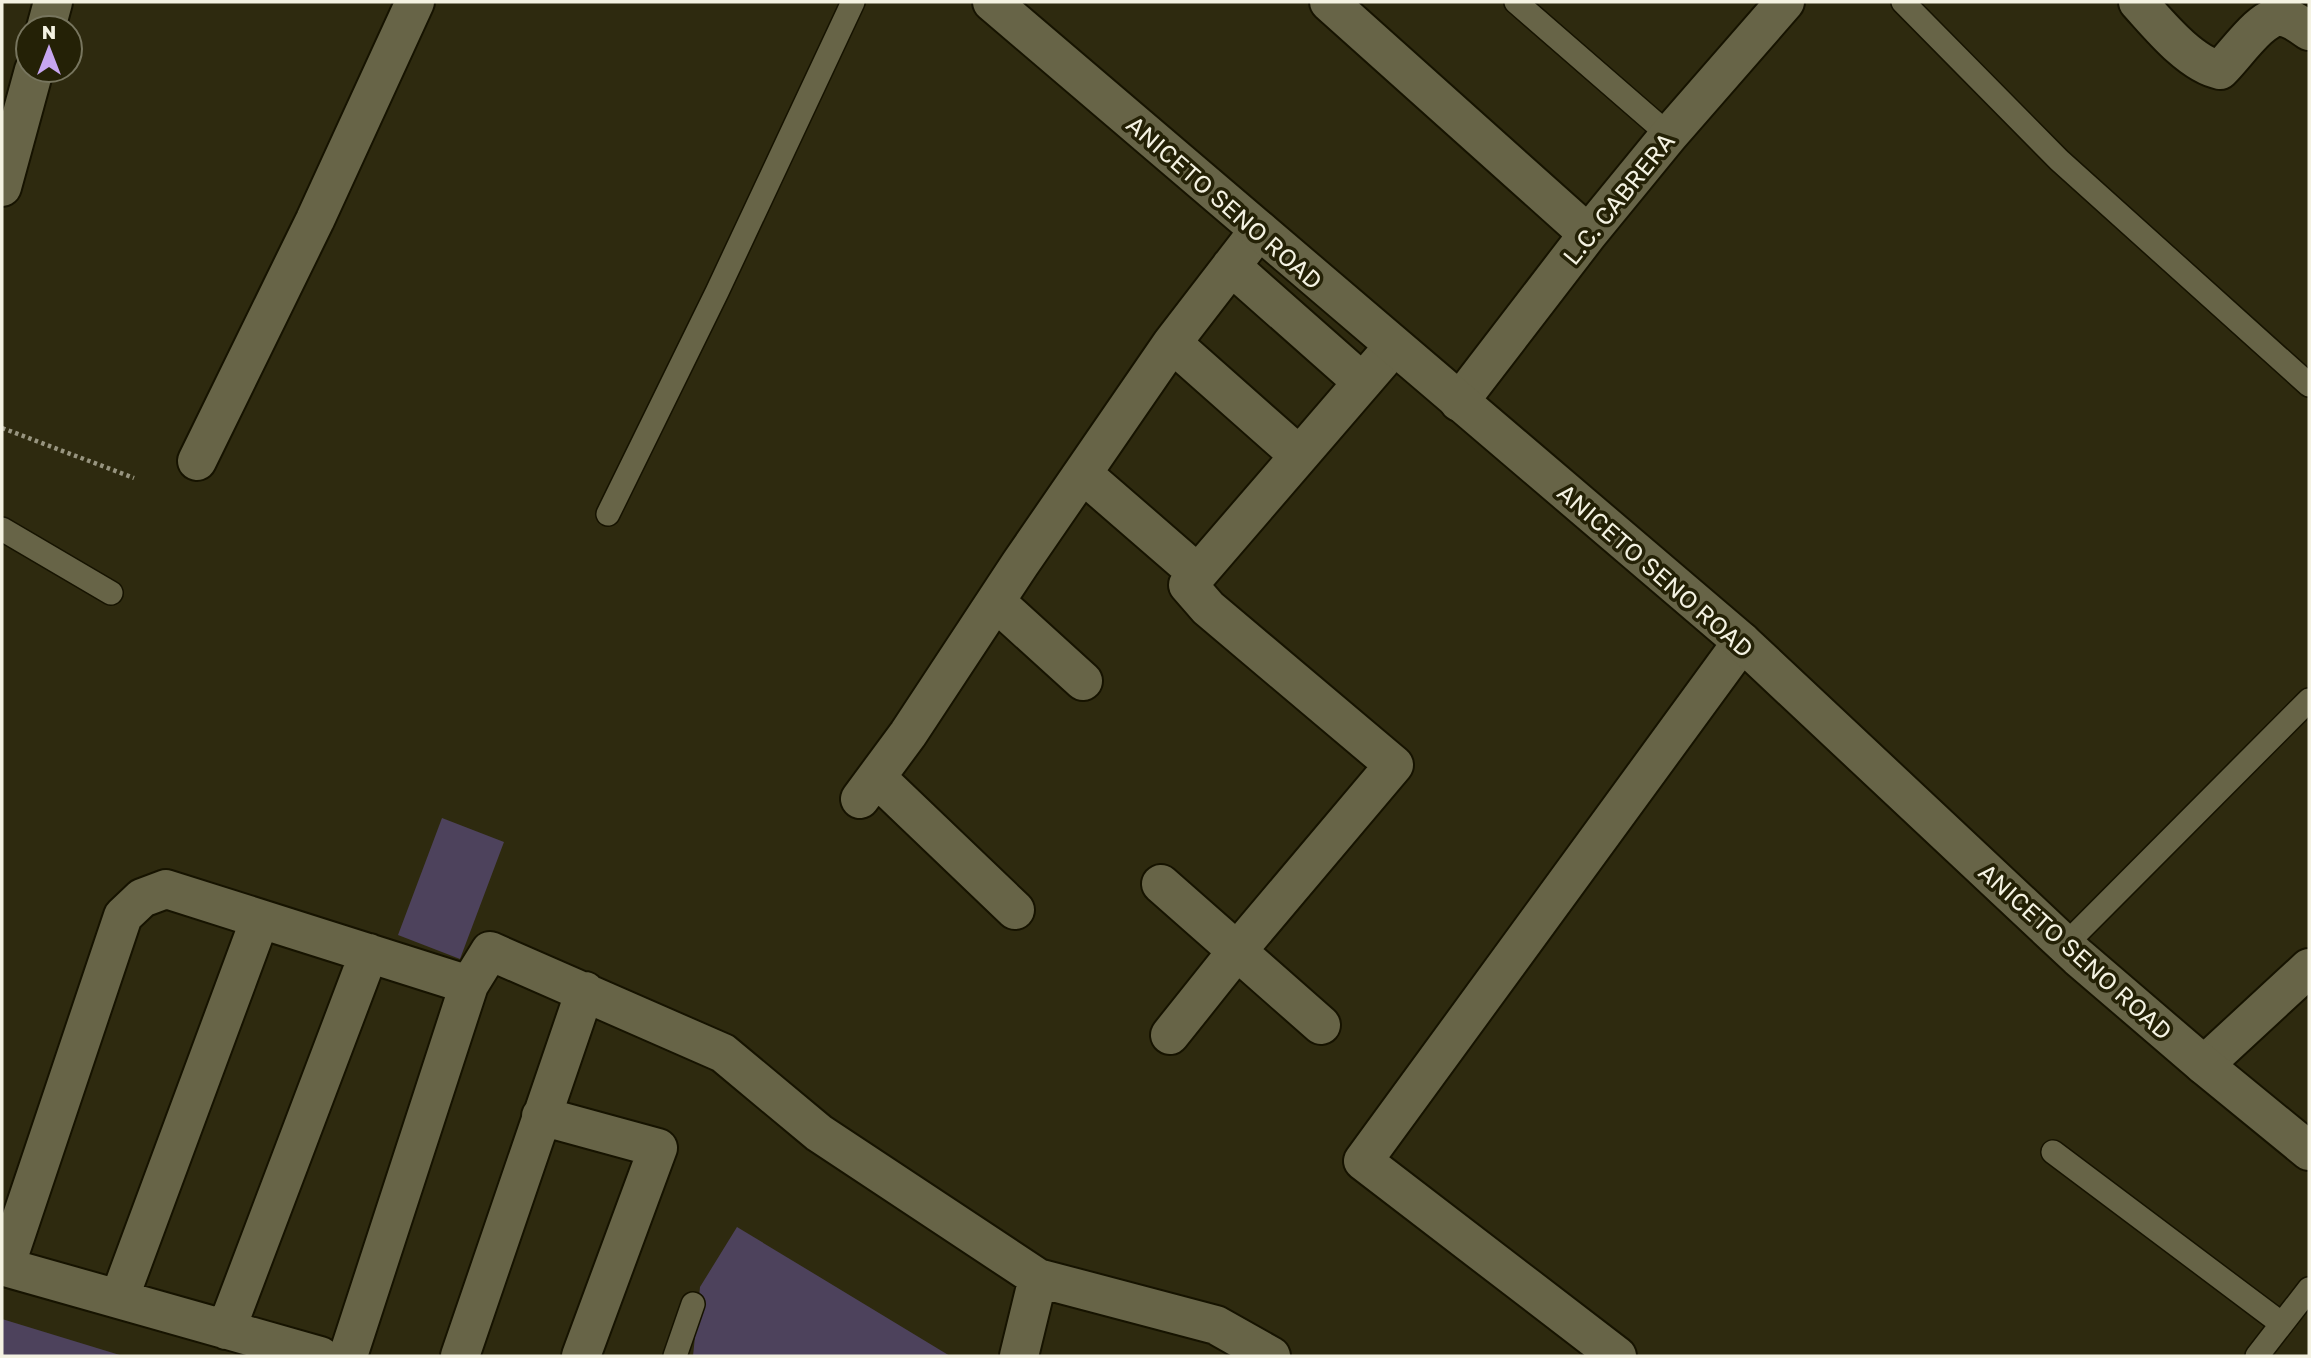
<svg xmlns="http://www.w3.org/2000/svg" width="2311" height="1358" viewBox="0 0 2311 1358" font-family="'Golos Text',sans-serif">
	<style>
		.green { fill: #4d425c }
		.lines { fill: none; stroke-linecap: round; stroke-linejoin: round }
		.service-casing { stroke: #161300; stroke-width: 26 }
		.minor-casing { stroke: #161300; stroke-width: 42 }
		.tertiary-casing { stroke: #161300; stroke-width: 42 }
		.secondary-casing { stroke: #161300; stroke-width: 42 }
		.path { stroke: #989580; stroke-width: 4.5; stroke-dasharray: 3.5 3.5; stroke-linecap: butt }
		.service { stroke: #676447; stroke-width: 23 }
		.minor { stroke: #676447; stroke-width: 38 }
		.tertiary { stroke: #676447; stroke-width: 38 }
		.secondary { stroke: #676447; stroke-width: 38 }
		.labels { text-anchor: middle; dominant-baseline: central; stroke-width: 7; stroke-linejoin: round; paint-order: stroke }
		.street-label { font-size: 24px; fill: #f4f2e2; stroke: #242106 }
	</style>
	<rect width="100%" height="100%" fill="#2e2a0f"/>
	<path class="green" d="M 442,818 L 504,842 L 460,959 L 398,935 Z
		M 737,1227 L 950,1356 L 693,1356 L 700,1287 Z
		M 2,1319 L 123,1356 L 2,1356 Z"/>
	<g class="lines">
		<defs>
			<path id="service" d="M 1516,2 L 1669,135
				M 1903,2 L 2059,160 L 2309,385
				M 608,514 L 717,292 L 853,2
				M 2,529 L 111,593
				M 2065,945 L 2309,700
				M 2053,1152 L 2282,1324
				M 675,1356 L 693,1304
				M 2257,1356 L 2309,1289"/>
			<path id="minor" d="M 1329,2 L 1588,234
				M 2138,2 C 2158,24 2190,64 2220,70 C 2234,57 2262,15 2280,17 C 2291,17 2300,25 2309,31
				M 1231,266 L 1361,381
				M 1172,343 L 1294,451
				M 1459,402 L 1588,234 L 1669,135 L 1785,2
				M 197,461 L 315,220 L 415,2
				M 1083,474 L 1189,566
				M 996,602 L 1083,681
				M 877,778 L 1015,910
				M 860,799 L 908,734 L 1020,564 L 1172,343 L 1259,230
				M 1161,884 L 1321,1025
				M 1170,1035 L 1237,951 L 1394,765 L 1208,608 L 1188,585 L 1394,346
				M 2204,1065 L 2309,968
				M 541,1116 L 658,1148 L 581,1356
				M 119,1299 L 260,919
				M 226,1330 L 369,953
				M 320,1356 L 5,1267 L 123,916 L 142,898 L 166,889 L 469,985
				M 348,1356 L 469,985 L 490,951 L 723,1053 L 819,1133 L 1038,1278 L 1216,1325 L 1271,1356
				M 460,1356 L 585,991
				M 1019,1356 L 1038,1278
				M 1617,1356 L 1363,1161 L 1742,642"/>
			<path id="tertiary" d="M 992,2 L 1742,642 L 2078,957 L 2204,1065 L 2309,1151"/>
			<path id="secondary" d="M 46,28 L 53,2
				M 2,187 L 34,70"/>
		</defs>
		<use href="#service" class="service-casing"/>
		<use href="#minor" class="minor-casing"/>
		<use href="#tertiary" class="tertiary-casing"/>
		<use href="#secondary" class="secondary-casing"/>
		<path class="path" d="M 2,428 L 134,478"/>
		<use href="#service" class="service"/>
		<use href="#minor" class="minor"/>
		<use href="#tertiary" class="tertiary"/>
		<use href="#secondary" class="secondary"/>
	</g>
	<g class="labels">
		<g class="street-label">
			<text transform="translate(1618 198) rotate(-51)">L.C. CABRERA</text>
			<text transform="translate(1225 202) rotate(41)">ANICETO SENO ROAD</text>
			<text transform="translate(1656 570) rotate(41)">ANICETO SENO ROAD</text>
			<text transform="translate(2076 951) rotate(42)">ANICETO SENO ROAD</text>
		</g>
	</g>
	<rect width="2311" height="1358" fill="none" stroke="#f4f2e2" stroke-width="7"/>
	<g transform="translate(49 49)"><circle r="33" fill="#242106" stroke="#77755e" stroke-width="2"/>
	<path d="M0-5L12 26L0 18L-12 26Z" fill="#c7a6f0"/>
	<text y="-10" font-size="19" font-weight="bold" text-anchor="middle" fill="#f4f2e2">N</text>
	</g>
</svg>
